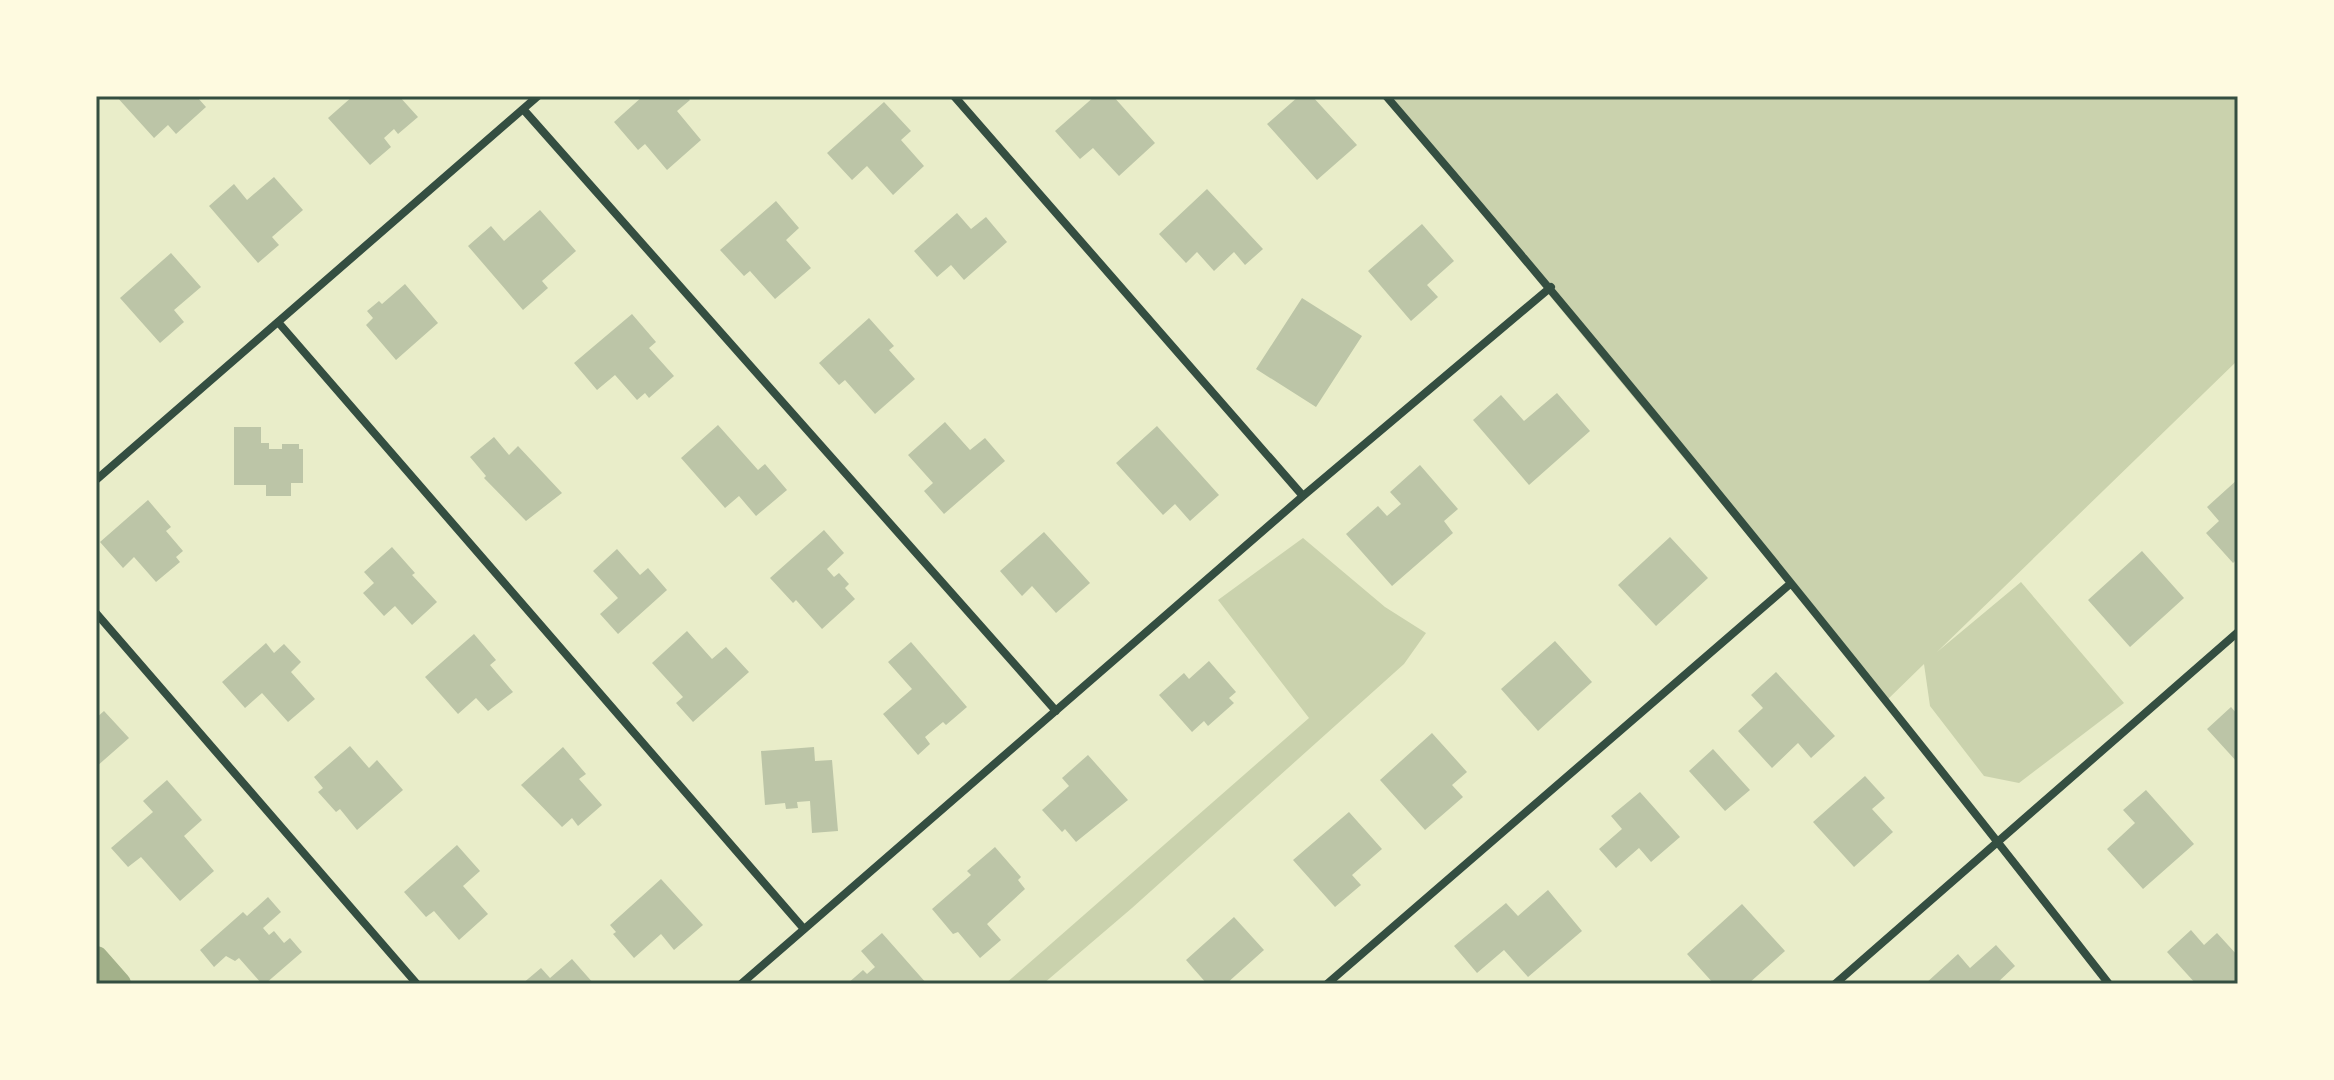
<svg xmlns="http://www.w3.org/2000/svg" width="2334" height="1080" viewBox="0 0 2334 1080" font-family="'Exo 2',sans-serif">
	<style>
		.green { fill: #cad2ad }
		.lines { fill: none; stroke-linecap: round; stroke-linejoin: round }
		.canal { stroke: #a3b18a; stroke-width: 26 }
		.building { fill: #bcc5a7 }
		.minor { stroke: #344e41; stroke-width: 8 }
		.neatline { fill: none; stroke: #344e41; stroke-width: 3 }
	</style>
	<rect width="100%" height="100%" fill="#e9edc9"/>
	<path class="green" d="M 1385,96 L 2238,96 L 2238,360 L 1937,652 L 2021,582 L 2124,703 L 2019,783 L 1984,776 L 1930,706 L 1924,664 L 1885,702 Z
		M 1303,538 L 1385,607 L 1426,633 L 1404,664 L 1132,908 L 1043,984 L 1005,984 L 1309,718 L 1218,600 Z"/>
	<g class="lines">
		<path class="canal" d="M 96,959 L 118,984"/>
	</g>
	<path class="building" d="M 116,96 L 201,96 L 198,98 L 206,107 L 176,134 L 168,125 L 154,138 Z
		M 353,96 L 399,96 L 418,117 L 398,134 L 394,129 L 384,138 L 391,147 L 370,165 L 328,118 Z
		M 643,96 L 687,96 L 690,100 L 677,111 L 701,140 L 667,170 L 645,144 L 638,150 L 614,122 Z
		M 1095,96 L 1113,96 L 1155,143 L 1119,176 L 1093,148 L 1080,159 L 1055,131 Z
		M 1299,96 L 1312,96 L 1357,145 L 1317,180 L 1267,124 Z
		M 884,102 L 911,131 L 901,140 L 924,166 L 893,195 L 867,166 L 852,180 L 827,153 Z
		M 274,177 L 303,210 L 272,237 L 279,245 L 258,263 L 209,206 L 234,184 L 247,200 Z
		M 1207,189 L 1263,249 L 1245,265 L 1234,252 L 1214,271 L 1197,252 L 1186,263 L 1159,234 Z
		M 776,201 L 799,228 L 786,240 L 811,268 L 775,299 L 750,271 L 744,276 L 720,250 Z
		M 540,210 L 576,251 L 542,281 L 548,288 L 523,310 L 468,246 L 491,226 L 504,241 Z
		M 957,213 L 971,229 L 986,217 L 1007,242 L 964,280 L 951,265 L 937,277 L 914,251 Z
		M 1422,224 L 1454,261 L 1427,285 L 1438,297 L 1411,321 L 1368,271 Z
		M 171,253 L 201,287 L 174,310 L 184,322 L 160,343 L 120,298 Z
		M 405,284 L 438,323 L 396,360 L 366,325 L 373,318 L 367,311 L 379,301 L 382,304 Z
		M 1302,298 L 1362,336 L 1316,407 L 1256,369 Z
		M 632,314 L 656,342 L 649,348 L 674,376 L 649,398 L 645,393 L 637,400 L 615,375 L 597,390 L 574,363 Z
		M 869,318 L 894,346 L 889,350 L 915,379 L 875,414 L 845,380 L 839,385 L 819,363 Z
		M 1557,393 L 1590,431 L 1529,485 L 1473,420 L 1501,395 L 1524,421 Z
		M 945,422 L 970,450 L 985,438 L 1005,461 L 944,514 L 924,491 L 933,483 L 908,455 Z
		M 718,425 L 758,470 L 765,464 L 787,490 L 756,516 L 739,496 L 725,508 L 681,458 Z
		M 1157,426 L 1219,495 L 1190,521 L 1175,504 L 1163,515 L 1116,463 Z
		M 234,427 L 261,427 L 261,443 L 269,443 L 269,449 L 282,449 L 282,444 L 299,444 L 299,449 L 303,449 L 303,483 L 291,483 L 291,496 L 266,496 L 266,485 L 234,485 Z
		M 494,437 L 509,455 L 518,446 L 562,493 L 526,521 L 484,478 L 486,476 L 470,457 Z
		M 1420,465 L 1458,509 L 1444,521 L 1453,533 L 1392,586 L 1346,534 L 1378,506 L 1387,516 L 1401,504 L 1390,492 Z
		M 2238,479 L 2238,558 L 2233,563 L 2206,533 L 2219,521 L 2207,507 Z
		M 148,500 L 171,527 L 166,531 L 183,551 L 176,557 L 180,562 L 156,582 L 134,557 L 123,568 L 100,542 Z
		M 824,530 L 844,553 L 827,569 L 834,577 L 839,573 L 849,584 L 845,588 L 855,599 L 822,629 L 796,600 L 793,603 L 770,578 Z
		M 1044,532 L 1090,583 L 1056,613 L 1032,586 L 1022,596 L 1000,571 Z
		M 1670,537 L 1708,578 L 1656,626 L 1618,585 Z
		M 392,547 L 415,573 L 412,575 L 437,602 L 412,625 L 395,606 L 384,616 L 363,593 L 374,583 L 364,572 Z
		M 617,549 L 640,575 L 648,568 L 667,590 L 618,634 L 600,614 L 618,598 L 593,571 Z
		M 2142,551 L 2184,598 L 2130,647 L 2088,600 Z
		M 687,631 L 712,659 L 726,647 L 749,672 L 693,722 L 676,703 L 683,697 L 652,663 Z
		M 474,634 L 496,660 L 490,665 L 513,692 L 488,711 L 476,698 L 458,714 L 425,677 Z
		M 1555,641 L 1592,682 L 1538,731 L 1501,689 Z
		M 911,642 L 967,707 L 946,725 L 943,722 L 925,737 L 930,744 L 918,755 L 883,714 L 912,689 L 888,662 Z
		M 266,643 L 274,653 L 284,644 L 301,662 L 291,672 L 315,699 L 288,722 L 262,693 L 245,708 L 222,682 Z
		M 1209,661 L 1236,692 L 1229,698 L 1234,703 L 1208,726 L 1204,721 L 1192,732 L 1159,695 L 1184,673 L 1189,679 Z
		M 1776,672 L 1835,736 L 1811,758 L 1798,743 L 1772,768 L 1738,731 L 1763,708 L 1751,695 Z
		M 2231,707 L 2238,715 L 2238,763 L 2207,729 Z
		M 104,711 L 129,738 L 96,767 L 96,718 Z
		M 1432,733 L 1467,772 L 1452,785 L 1463,797 L 1425,830 L 1380,780 Z
		M 350,746 L 369,768 L 377,760 L 403,790 L 357,830 L 340,809 L 336,812 L 318,792 L 323,788 L 314,777 Z
		M 563,747 L 586,774 L 579,779 L 602,805 L 578,826 L 572,818 L 562,827 L 521,785 Z
		M 814,747 L 815,761 L 832,760 L 838,831 L 812,833 L 810,801 L 797,802 L 798,808 L 786,809 L 785,803 L 765,805 L 761,751 Z
		M 1713,749 L 1750,790 L 1725,811 L 1689,771 Z
		M 1088,755 L 1128,800 L 1076,842 L 1065,829 L 1062,832 L 1042,810 L 1069,786 L 1062,778 Z
		M 1865,776 L 1885,798 L 1872,809 L 1893,832 L 1854,867 L 1813,822 Z
		M 167,780 L 202,820 L 184,836 L 214,871 L 180,901 L 141,857 L 128,867 L 111,848 L 153,812 L 143,801 Z
		M 2146,790 L 2194,844 L 2143,889 L 2107,849 L 2135,823 L 2123,810 Z
		M 1640,792 L 1680,837 L 1651,862 L 1639,848 L 1616,868 L 1599,849 L 1622,829 L 1611,816 Z
		M 1349,812 L 1382,849 L 1352,875 L 1361,885 L 1335,907 L 1293,860 Z
		M 457,845 L 480,871 L 463,886 L 488,914 L 459,940 L 434,911 L 426,917 L 404,892 Z
		M 995,847 L 1021,877 L 1018,880 L 1025,889 L 987,924 L 1001,940 L 980,958 L 958,932 L 953,934 L 932,909 L 971,875 L 967,871 Z
		M 661,879 L 703,925 L 674,950 L 661,934 L 634,958 L 613,934 L 616,932 L 610,925 Z
		M 1548,890 L 1582,931 L 1528,977 L 1504,950 L 1477,973 L 1454,946 L 1506,903 L 1518,916 Z
		M 268,897 L 281,912 L 263,928 L 269,935 L 274,931 L 284,943 L 290,938 L 302,952 L 265,984 L 262,984 L 239,958 L 235,961 L 226,956 L 214,967 L 200,950 L 243,912 L 247,916 Z
		M 1742,904 L 1785,951 L 1748,984 L 1714,984 L 1687,954 Z
		M 1234,917 L 1264,950 L 1226,984 L 1207,984 L 1186,960 Z
		M 2191,930 L 2204,945 L 2217,933 L 2238,956 L 2238,984 L 2196,984 L 2167,952 Z
		M 882,933 L 927,984 L 847,984 L 863,970 L 867,974 L 875,967 L 861,951 Z
		M 1996,945 L 2015,966 L 1996,984 L 1925,984 L 1958,954 L 1970,968 Z
		M 572,959 L 594,984 L 522,984 L 541,968 L 550,978 Z"/>
	<g class="lines">
		<path class="minor" d="M 954,96 L 1303,496
			M 1386,96 C 1635,385 1874,683 2109,984
			M 523,109 L 1056,711
			M 278,322 L 804,929
			M 96,480 L 538,96
			M 96,613 L 417,984
			M 741,984 L 1303,496 L 1551,287
			M 1327,984 L 1790,584
			M 1835,984 L 2238,632"/>
	</g>
	<rect width="2334" height="1080" fill="none" stroke="#fefae0" stroke-width="196"/>
	<rect x="98" y="98" width="2138" height="884" class="neatline"/>
</svg>
